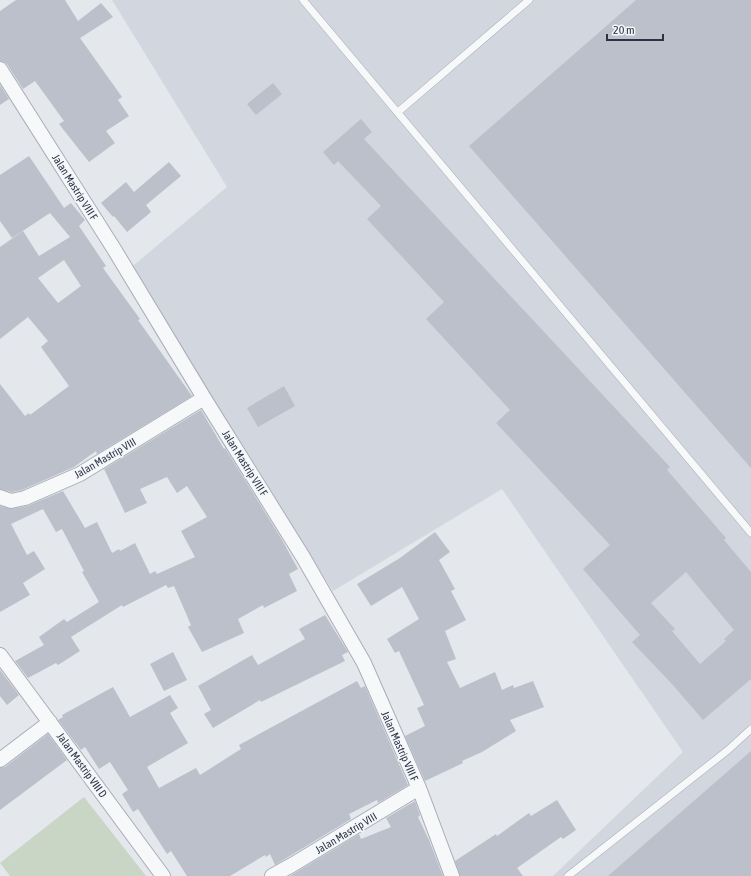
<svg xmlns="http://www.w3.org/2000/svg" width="751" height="876" viewBox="0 0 751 876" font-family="'Asap Condensed',sans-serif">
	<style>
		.built { fill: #d2d6de }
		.green { fill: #c9d6c5 }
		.building { fill: #bbc0ca; fill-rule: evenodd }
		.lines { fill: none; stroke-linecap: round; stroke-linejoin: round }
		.service-casing { stroke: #a9aeb7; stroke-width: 8 }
		.minor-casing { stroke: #a9aeb7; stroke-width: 16 }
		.service { stroke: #f7f8fa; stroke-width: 7 }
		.minor { stroke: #f7f8fa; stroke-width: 14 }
		.labels { text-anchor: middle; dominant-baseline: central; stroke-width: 3.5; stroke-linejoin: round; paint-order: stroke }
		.street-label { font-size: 11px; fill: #2b3445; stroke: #f4f6f9 }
	</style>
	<rect width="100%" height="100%" fill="#e4e7ec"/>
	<path class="built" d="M 112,0 L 751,0 L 751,876 L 553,876 L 683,752 L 502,489 L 333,591 L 128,270 L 227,187 Z"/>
	<path class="green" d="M 84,797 L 146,876 L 10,876 L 0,863 Z"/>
	<path class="building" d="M 16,0 L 65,0 L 78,21 L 101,3 L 113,17 L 80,38 L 122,97 L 118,100 L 129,116 L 106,131 L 115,143 L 89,162 L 59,124 L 64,121 L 35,81 L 23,89 L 7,64 L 4,62 L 0,61 L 0,11 Z
		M 636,0 L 751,0 L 751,468 L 469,146 Z
		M 273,83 L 282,94 L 256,115 L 247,104 Z
		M 0,85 L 9,99 L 0,105 Z
		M 361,119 L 372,132 L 364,139 L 670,467 L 667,470 L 726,538 L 724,540 L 751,572 L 751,679 L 703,720 L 672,684 L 632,642 L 640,635 L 583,569 L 610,545 L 496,423 L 510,410 L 426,319 L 444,302 L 367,219 L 381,206 L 338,161 L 334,165 L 323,152 ZM 686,572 L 734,630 L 724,639 L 726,641 L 700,664 L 672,631 L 675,629 L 651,603 Z
		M 29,156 L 64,208 L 71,203 L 85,220 L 79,226 L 106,266 L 103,268 L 140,319 L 138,320 L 192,396 L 97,454 L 96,451 L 74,467 L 22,490 L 12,492 L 0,489 L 0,384 L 25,416 L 29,413 L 30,415 L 69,386 L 41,347 L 48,341 L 28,317 L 0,339 L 0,247 L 23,231 L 39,256 L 70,237 L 50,213 L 12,238 L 0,221 L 0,175 ZM 64,260 L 81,286 L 58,303 L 38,278 Z
		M 169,162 L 181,176 L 146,205 L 151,212 L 127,232 L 114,216 L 113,217 L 101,203 L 126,182 L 134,192 Z
		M 284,386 L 295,406 L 258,427 L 247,408 Z
		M 201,410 L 224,449 L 225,448 L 281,538 L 298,569 L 289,574 L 297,591 L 264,608 L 263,605 L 238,619 L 244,633 L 202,652 L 188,627 L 191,625 L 174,586 L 168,588 L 166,585 L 123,607 L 122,605 L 71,637 L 80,651 L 58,665 L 56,663 L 28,678 L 15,661 L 44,645 L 39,637 L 64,619 L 67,622 L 99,602 L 82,572 L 84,571 L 62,529 L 56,532 L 43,509 L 11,524 L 27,555 L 34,551 L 45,569 L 23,583 L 30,595 L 0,612 L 0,506 L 12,509 L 27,506 L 63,491 L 85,528 L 97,522 L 112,553 L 119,549 L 120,551 L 135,543 L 150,574 L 155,571 L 157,574 L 195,557 L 181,531 L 207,517 L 187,486 L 177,493 L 167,477 L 140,489 L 147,503 L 125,513 L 104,469 Z
		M 435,532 L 450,552 L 439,560 L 455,589 L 451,591 L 466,620 L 445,631 L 456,659 L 447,662 L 460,688 L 495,672 L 502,690 L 513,685 L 514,688 L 533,681 L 544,707 L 510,720 L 516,731 L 482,752 L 462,761 L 463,763 L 425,781 L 405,736 L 425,726 L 417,708 L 424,705 L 399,651 L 395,653 L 387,639 L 419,619 L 402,587 L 371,606 L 357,584 L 400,558 Z
		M 325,615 L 348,652 L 342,655 L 345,661 L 261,702 L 260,700 L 213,728 L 204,714 L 211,710 L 198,686 L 252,655 L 258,665 L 305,639 L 299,629 Z
		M 173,652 L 187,680 L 164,691 L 150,664 Z
		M 0,670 L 19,695 L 7,705 L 0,696 Z
		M 357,681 L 361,688 L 365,686 L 408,785 L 378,803 L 377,800 L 349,814 L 351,819 L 275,865 L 270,854 L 266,857 L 265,855 L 230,876 L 187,876 L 171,851 L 167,854 L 138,809 L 133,812 L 122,794 L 128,790 L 110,762 L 99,769 L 85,747 L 81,750 L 58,720 L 63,717 L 62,715 L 113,687 L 130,717 L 170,695 L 178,708 L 170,713 L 188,743 L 147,767 L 159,788 L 196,768 L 200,775 L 241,749 L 239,745 Z
		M 48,734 L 67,760 L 0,810 L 0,768 L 5,767 Z
		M 751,751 L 751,876 L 608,876 Z
		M 557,800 L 576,830 L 563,839 L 561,837 L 517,868 L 523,876 L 460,876 L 455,861 L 496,834 L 497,836 L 529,813 L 531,816 Z
		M 415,801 L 420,815 L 418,817 L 429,840 L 443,876 L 290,876 L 359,834 L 361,839 L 391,827 L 386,818 Z"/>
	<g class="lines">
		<defs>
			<path id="service" d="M 303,0 L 751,533
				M 398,112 L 529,0
				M 568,876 L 728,750 L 751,729"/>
			<path id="minor" d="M 0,69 L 114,249 L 204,398 L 303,557 L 364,663 L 419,788 L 452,876
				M 0,497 L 11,501 L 25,498 L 80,474 L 204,398
				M 0,655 L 163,876
				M 0,760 L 50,722
				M 272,876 L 292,865 L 419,788"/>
		</defs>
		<use href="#service" class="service-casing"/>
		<use href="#minor" class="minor-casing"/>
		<use href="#service" class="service"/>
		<use href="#minor" class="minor"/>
	</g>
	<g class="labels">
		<g class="street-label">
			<text transform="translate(75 187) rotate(58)">Jalan Mastrip VIII F</text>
			<text transform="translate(105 458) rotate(-30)">Jalan Mastrip VIII</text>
			<text transform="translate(245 463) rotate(58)">Jalan Mastrip VIII F</text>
			<text transform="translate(400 746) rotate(66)">Jalan Mastrip VIII F</text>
			<text transform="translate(82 765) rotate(54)">Jalan Mastrip VIII D</text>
			<text transform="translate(346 833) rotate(-31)">Jalan Mastrip VIII</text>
		</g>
	</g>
	<path d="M607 34v6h56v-6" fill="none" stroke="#2b3445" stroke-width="2"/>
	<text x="613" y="34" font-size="12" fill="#2b3445" stroke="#f4f6f9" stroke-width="3" paint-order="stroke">20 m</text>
</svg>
